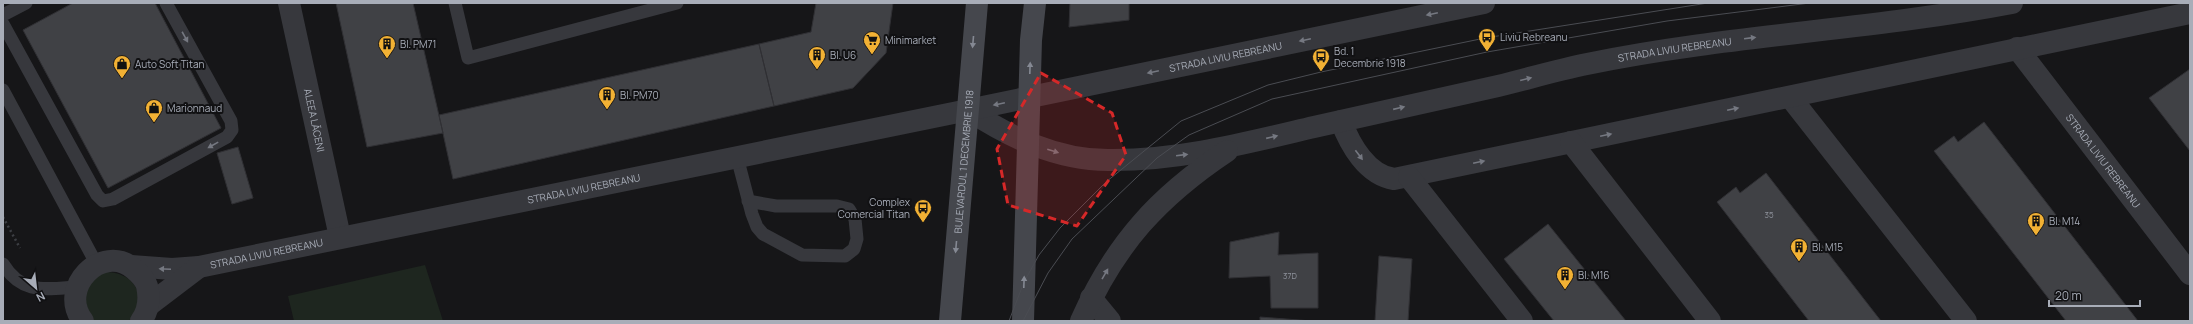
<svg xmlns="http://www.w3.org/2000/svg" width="2193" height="324" viewBox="0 0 2193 324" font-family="Manrope,sans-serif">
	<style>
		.green { fill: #1e261f }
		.building { fill: #404145; stroke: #303034 }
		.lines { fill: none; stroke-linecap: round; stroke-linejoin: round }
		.path { stroke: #3d3f44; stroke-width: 2.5; stroke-dasharray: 2 3; stroke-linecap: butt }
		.service { stroke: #37383d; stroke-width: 13 }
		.minor { stroke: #37383d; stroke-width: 22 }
		.tertiary { stroke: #37383d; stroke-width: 22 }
		.secondary { stroke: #45474d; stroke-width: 22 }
		.tram { stroke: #4a4c52; stroke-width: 1 }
		.oneway { fill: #757881 }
		.oneway2 { fill: #858993 }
		.marked { fill: #d62828; fill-opacity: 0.2; stroke: #d62828; stroke-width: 3; stroke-dasharray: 8 5; stroke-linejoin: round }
		.labels { text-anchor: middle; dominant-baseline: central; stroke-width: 4; stroke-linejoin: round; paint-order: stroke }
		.number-label { font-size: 8px; fill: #8e929b }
		.poi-label { font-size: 10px; fill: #a8adb8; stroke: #111113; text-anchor: start }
		.street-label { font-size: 10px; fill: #a8adb8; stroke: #111113 }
	</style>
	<rect width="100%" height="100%" fill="#161618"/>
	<path class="green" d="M 425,265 L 443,321 L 294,321 L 288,296 Z
		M 107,272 C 136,273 149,299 129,321 L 94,321 C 86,313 81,289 91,281 C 95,277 102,274 107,272 Z"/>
	<path class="building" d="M 73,3 L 155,3 L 221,128 L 108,188 L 23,30 Z
		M 336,3 L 413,3 L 443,133 L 367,147 Z
		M 816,3 L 893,3 L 886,53 L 853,88 L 774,106 L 759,44 L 811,32 Z
		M 1070,3 L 1129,3 L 1129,20 L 1069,27 Z
		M 759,44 L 774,106 L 453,179 L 439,115 Z
		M 2190,69 L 2190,151 L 2149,98 Z
		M 1984,122 L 2138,321 L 2066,321 L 1934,151 L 1954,136 L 1958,142 Z
		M 238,147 L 253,198 L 232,204 L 217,153 Z
		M 1766,173 L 1881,321 L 1809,321 L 1717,202 L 1736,187 L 1740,193 Z
		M 1548,224 L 1626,321 L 1554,321 L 1504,259 Z
		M 1279,232 L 1278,255 L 1318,253 L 1318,308 L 1271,308 L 1270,276 L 1229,278 L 1230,242 Z
		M 1379,256 L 1412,259 L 1408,321 L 1375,321 Z
		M 1260,317 L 1312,321 L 1260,321 Z"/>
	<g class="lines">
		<path class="path" d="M 3,217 L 20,248"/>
		<path class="service" d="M 455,3 L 468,58 L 677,3
			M 3,15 L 26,3
			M 3,24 L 97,195 L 103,201 L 113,199 L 227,137 L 232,130 L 231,121 L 166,3
			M 3,90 L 97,265
			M 737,157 L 752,214 L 757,227 L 763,234 L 802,255 L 845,256 L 854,249 L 857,239 L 855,219 L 849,209 L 837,206 L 776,206 L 748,201
			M 3,264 C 22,295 46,289 76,287"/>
		<g class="minor">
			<path id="s1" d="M 289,3 L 340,237"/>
			<path id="s2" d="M 2017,48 L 2190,274"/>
			<path d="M 1790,97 L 1966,321"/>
			<path d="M 1341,121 C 1350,145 1367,175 1394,179 L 2190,13"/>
			<path d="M 1571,142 L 1710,321"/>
			<path d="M 1409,177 L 1522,321"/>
			<path id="s3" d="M 131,266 L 172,269 L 199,267 L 968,110"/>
			<path d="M 1091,298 L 1110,321"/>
			<path d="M 149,305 L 199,267"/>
			<path d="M 83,321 C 57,288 102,242 134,269 C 140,274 145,279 147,286 C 150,299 149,310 141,321"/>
		</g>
		<g class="tertiary">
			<path id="s4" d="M 968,110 C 1010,137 1056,160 1108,160 C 1178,161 1246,143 1314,127 C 1375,113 1437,100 1498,86 C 1527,79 1557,70 1587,64 C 1727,35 1871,30 2012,3"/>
			<path id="s5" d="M 968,110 L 1484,3"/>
			<path d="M 1081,321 C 1115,244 1158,197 1227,151"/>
		</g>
		<g class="secondary">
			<path id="s6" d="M 950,321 L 977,3"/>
			<path d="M 1023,321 L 1031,40 L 1035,3"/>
		</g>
		<path class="tram" d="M 1009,321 L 1024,282 L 1039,255 L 1060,228 L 1106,182 L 1181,121 L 1268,85 L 1321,72 L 1485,38 L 1708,3
			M 1023,321 L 1048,273 L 1072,239 L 1157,158 L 1189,135 L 1272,99 L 1487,52 L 1667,21 L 1810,3"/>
	</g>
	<defs><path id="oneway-solid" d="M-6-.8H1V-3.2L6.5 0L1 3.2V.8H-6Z"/></defs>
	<g class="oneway">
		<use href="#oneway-solid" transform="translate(1432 14) rotate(168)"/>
		<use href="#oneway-solid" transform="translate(185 37) rotate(61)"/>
		<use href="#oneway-solid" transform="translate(1750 38) rotate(-7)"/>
		<use href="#oneway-solid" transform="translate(1305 40) rotate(168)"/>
		<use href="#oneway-solid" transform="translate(1153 72) rotate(168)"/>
		<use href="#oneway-solid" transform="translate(1526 79) rotate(-14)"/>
		<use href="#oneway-solid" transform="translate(999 104) rotate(168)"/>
		<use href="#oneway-solid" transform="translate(1399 108) rotate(-13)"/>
		<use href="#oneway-solid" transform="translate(1733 109) rotate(-12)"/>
		<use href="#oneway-solid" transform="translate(1606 135) rotate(-12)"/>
		<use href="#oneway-solid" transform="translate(1272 137) rotate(-13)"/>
		<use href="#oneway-solid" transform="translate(213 145) rotate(151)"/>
		<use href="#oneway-solid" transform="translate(1053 151) rotate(17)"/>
		<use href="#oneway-solid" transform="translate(1182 155) rotate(-7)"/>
		<use href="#oneway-solid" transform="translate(1359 155) rotate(53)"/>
		<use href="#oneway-solid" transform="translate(1479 162) rotate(-12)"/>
		<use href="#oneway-solid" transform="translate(165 269) rotate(-178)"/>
		<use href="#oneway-solid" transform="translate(1105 274) rotate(-60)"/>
	</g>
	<g class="oneway2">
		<use href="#oneway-solid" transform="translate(973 42) rotate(95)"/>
		<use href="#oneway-solid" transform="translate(1030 68) rotate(-88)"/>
		<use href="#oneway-solid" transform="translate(956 247) rotate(95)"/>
		<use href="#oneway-solid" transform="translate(1024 282) rotate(-88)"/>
	</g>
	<path class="marked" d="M 1041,73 L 1112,113 L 1126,155 L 1077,226 L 1008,205 L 997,149 Z"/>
	<defs>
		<symbol id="bus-pin" viewBox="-11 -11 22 30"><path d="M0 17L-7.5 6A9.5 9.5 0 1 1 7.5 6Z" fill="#f2b134" stroke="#111113"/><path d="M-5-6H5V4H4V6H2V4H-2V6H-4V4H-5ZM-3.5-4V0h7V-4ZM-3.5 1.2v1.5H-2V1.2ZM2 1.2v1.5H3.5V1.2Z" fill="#111"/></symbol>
		<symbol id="supermarket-pin" viewBox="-11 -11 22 30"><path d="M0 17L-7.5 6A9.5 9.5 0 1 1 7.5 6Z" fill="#f2b134" stroke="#111113"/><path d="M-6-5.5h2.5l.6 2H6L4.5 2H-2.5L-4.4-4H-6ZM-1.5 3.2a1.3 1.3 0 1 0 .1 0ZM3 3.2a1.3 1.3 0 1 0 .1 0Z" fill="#111"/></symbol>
		<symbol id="building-pin" viewBox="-11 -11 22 30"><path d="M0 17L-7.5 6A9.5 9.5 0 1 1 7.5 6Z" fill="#f2b134" stroke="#111113"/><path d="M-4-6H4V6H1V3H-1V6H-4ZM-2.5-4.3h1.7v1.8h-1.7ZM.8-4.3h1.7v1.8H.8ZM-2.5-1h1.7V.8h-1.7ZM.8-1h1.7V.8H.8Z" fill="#111"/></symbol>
		<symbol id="shop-pin" viewBox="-11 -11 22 30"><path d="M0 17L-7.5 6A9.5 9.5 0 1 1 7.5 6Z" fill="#f2b134" stroke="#111113"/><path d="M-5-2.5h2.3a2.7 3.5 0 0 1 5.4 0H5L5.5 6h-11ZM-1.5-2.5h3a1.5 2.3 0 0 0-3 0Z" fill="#111"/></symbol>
	</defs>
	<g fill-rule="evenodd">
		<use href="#bus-pin" x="1477" y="27" width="20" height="27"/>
		<use href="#supermarket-pin" x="862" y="30" width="20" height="27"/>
		<use href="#building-pin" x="377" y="34" width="20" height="27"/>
		<use href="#building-pin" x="807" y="45" width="20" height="27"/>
		<use href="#bus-pin" x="1311" y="47" width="20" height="27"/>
		<use href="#shop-pin" x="112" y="54" width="20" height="27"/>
		<use href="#building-pin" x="597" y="85" width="20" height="27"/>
		<use href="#shop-pin" x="144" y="98" width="20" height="27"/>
		<use href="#bus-pin" x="913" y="198" width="20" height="27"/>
		<use href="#building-pin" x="2026" y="211" width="20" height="27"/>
		<use href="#building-pin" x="1789" y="237" width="20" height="27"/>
		<use href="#building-pin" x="1555" y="265" width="20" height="27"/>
	</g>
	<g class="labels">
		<g class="number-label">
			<text x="1769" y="214">35</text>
			<text x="1290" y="275">37D</text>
		</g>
		<g class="poi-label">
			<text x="1500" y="37">Liviu Rebreanu</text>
			<text x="885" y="40">Minimarket</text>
			<text x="400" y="44">Bl. PM71</text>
			<text x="1334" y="51">Bd. 1<tspan x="1334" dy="12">Decembrie 1918</tspan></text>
			<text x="830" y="55">Bl. U6</text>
			<text x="135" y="64">Auto Soft Titan</text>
			<text x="620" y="95">Bl. PM70</text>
			<text x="167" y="108">Marionnaud</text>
			<text x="910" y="202" text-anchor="end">Complex<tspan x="910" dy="12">Comercial Titan</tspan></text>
			<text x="2049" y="221">Bl. M14</text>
			<text x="1812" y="247">Bl. M15</text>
			<text x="1578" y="275">Bl. M16</text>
		</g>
		<g class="street-label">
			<text stroke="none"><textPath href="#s4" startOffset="729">STRADA LIVIU REBREANU</textPath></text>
			<text stroke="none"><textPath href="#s5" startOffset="263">STRADA LIVIU REBREANU</textPath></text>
			<text stroke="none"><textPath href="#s1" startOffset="120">ALEEA LĂCENI</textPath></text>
			<text stroke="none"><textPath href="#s2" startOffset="142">STRADA LIVIU REBREANU</textPath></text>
			<text stroke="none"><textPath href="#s6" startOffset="160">BULEVARDUL 1 DECEMBRIE 1918</textPath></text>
			<text stroke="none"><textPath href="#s3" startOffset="461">STRADA LIVIU REBREANU</textPath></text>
			<text stroke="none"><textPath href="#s3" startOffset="137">STRADA LIVIU REBREANU</textPath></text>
		</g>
	</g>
	<rect width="2193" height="324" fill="none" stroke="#a8adb8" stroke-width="8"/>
	<g transform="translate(36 288) rotate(152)" stroke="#111113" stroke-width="3" paint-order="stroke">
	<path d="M0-3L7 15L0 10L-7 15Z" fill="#a8adb8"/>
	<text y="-6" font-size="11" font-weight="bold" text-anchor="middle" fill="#a8adb8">N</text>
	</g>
	<path d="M2049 300v6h91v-6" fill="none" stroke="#a8adb8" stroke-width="2"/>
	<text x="2055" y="300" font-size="12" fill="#a8adb8" stroke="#111113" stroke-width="3" paint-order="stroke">20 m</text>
</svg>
